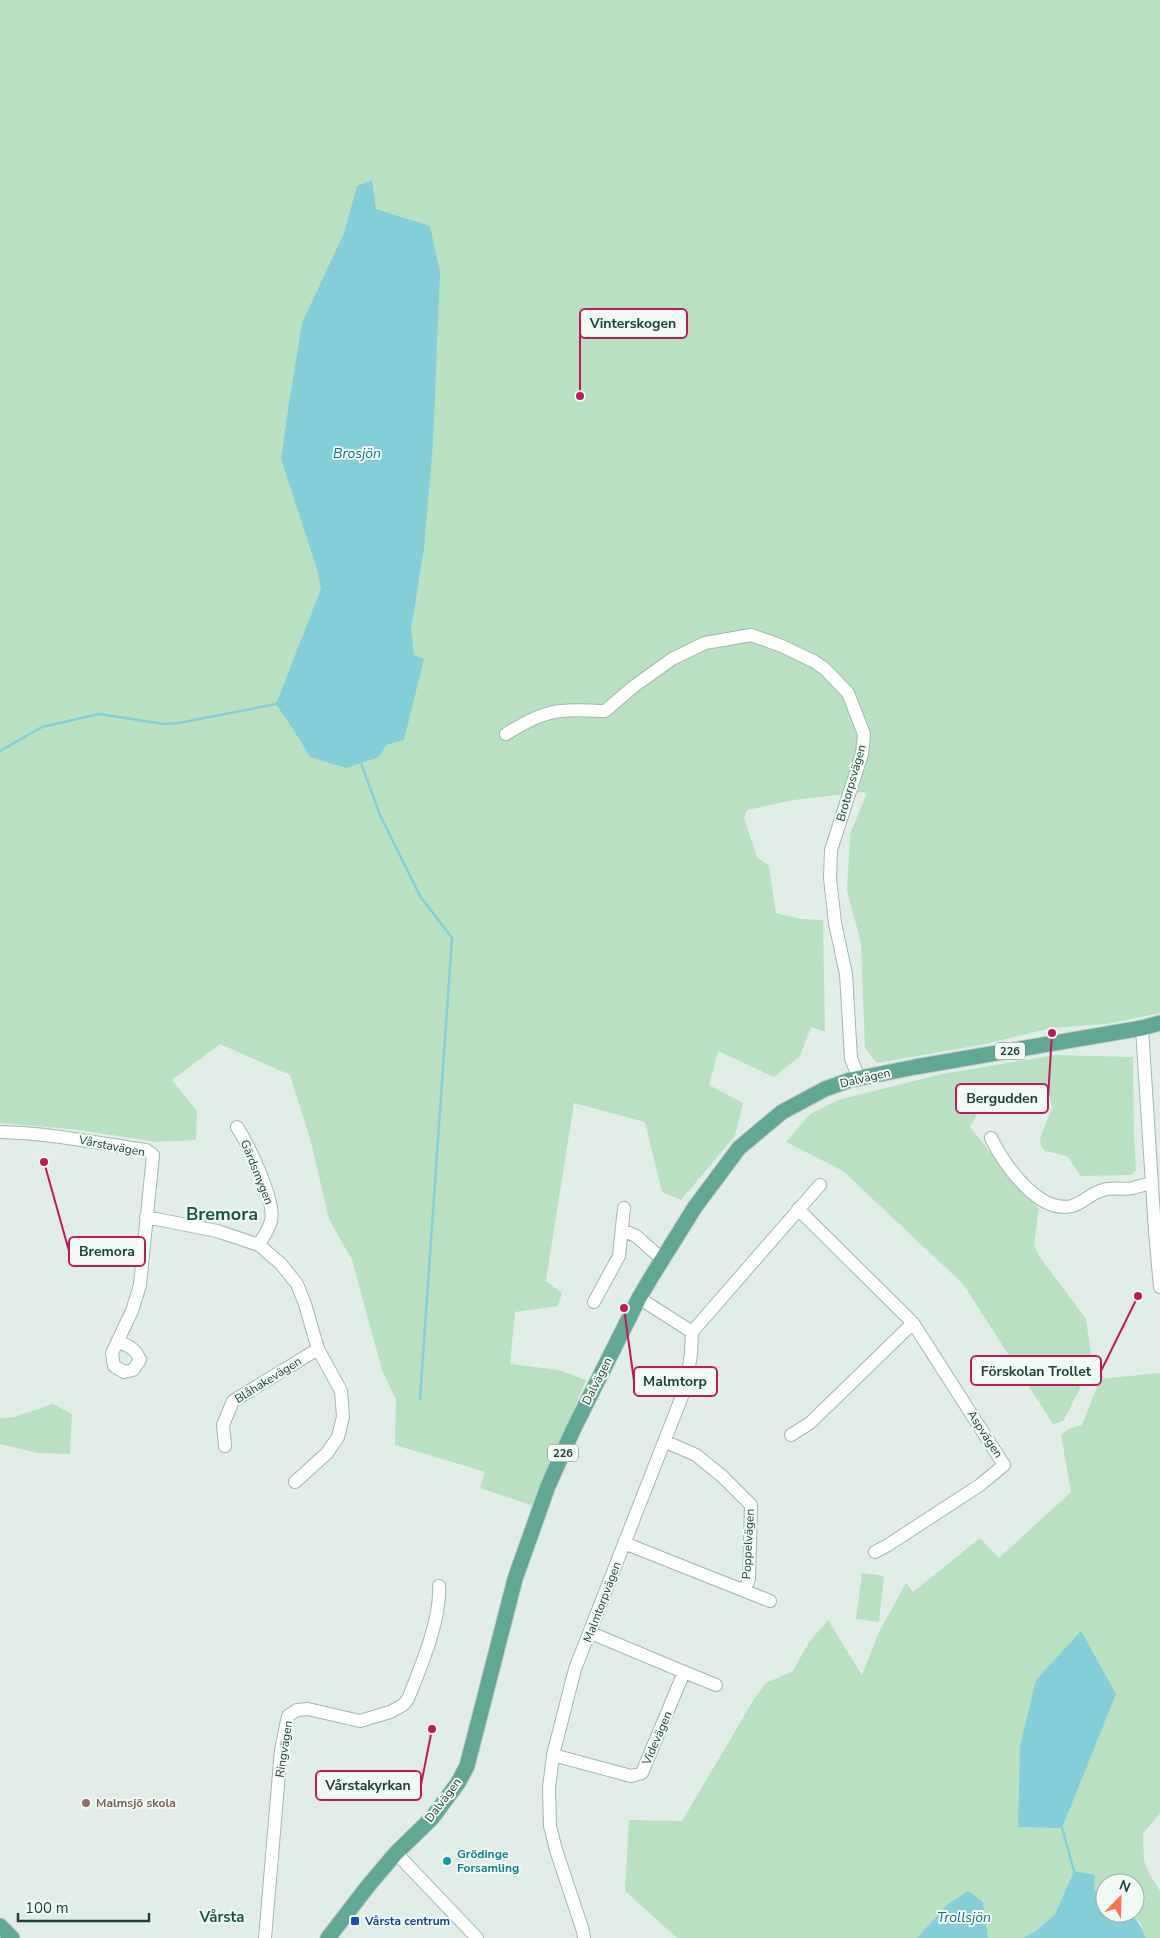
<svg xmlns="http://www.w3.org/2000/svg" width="1160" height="1938" viewBox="0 0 1160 1938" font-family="'Nunito Sans',sans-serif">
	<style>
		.green { fill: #b8e1c2 }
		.water { fill: #83ced9 }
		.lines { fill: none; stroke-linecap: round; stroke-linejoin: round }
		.stream { stroke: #83ced9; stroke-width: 2.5 }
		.minor-casing { stroke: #a3b7af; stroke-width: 14 }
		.major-casing { stroke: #c0cac7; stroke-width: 17 }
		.minor { stroke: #fff; stroke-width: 12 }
		.major { stroke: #60a894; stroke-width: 15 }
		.education-dot { fill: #8d6e63; stroke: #f2faf6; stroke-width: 2 }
		.culture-dot { fill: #0f9aa8; stroke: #f2faf6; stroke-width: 2 }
		.transit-dot { fill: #1a4fb4; stroke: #f2faf6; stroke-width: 2 }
		.labels { text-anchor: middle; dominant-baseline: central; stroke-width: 4; stroke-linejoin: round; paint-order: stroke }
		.shield { fill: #f2faf6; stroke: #5e7870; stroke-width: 1 }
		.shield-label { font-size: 11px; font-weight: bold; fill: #1f4137 }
		.street-label { font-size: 12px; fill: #1f4137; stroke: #f2faf6 }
		.education-label { font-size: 12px; font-weight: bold; fill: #785e54; stroke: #f2faf6; text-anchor: start }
		.culture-label { font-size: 12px; font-weight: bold; fill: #0d838f; stroke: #f2faf6; text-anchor: start }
		.transit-label { font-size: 12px; font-weight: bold; fill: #164399; stroke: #f2faf6; text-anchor: start }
		.water-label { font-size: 14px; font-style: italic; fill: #127484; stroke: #f2faf6 }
		.quarter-label { font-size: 15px; font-weight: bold; fill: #195545; stroke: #f2faf6 }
		.district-label { font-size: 18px; font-weight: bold; fill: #195545; stroke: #f2faf6 }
		.leader { fill: none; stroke: #c2185b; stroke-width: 2 }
		.callout-dot { fill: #c2185b; stroke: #f2faf6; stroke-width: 2 }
		.callout { fill: #f2faf6; stroke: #c2185b; stroke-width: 2 }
		.callout-label { font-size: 14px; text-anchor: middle; font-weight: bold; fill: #1f4137 }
	</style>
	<rect width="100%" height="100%" fill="#e1eee8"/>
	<path class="green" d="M 0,0 L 1160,0 L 1160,1013 L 1107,1024 L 1051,1028 L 986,1044 L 877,1063 L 865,1048 L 861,943 L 847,891 L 850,834 L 867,793 L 862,792 L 794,800 L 747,810 L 744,818 L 757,857 L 769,866 L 776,913 L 801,919 L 823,920 L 825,1032 L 811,1027 L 800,1056 L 774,1077 L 718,1051 L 709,1085 L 743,1103 L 735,1136 L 681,1200 L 662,1192 L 645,1122 L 574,1103 L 546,1281 L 562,1293 L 558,1306 L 515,1312 L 510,1364 L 559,1370 L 586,1380 L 534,1506 L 480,1488 L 485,1472 L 395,1445 L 396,1400 L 382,1370 L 352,1260 L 329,1219 L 311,1142 L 290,1075 L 220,1044 L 172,1080 L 197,1111 L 196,1140 L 155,1142 L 80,1130 L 0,1123 Z
		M 1055,1055 L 1133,1057 L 1134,1137 L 1136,1170 L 1131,1175 L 1081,1176 L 1067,1156 L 1045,1151 L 1041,1146 L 1040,1138 L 1052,1108 L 1049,1095 C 1027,1096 998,1096 981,1110 C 976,1114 973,1122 970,1127 C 993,1154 1013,1184 1039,1208 L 1034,1245 L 1039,1256 L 1086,1319 L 1091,1353 L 1084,1380 L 1064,1420 L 1059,1423 L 1053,1424 L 963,1284 L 843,1171 L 786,1142 L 810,1114 L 838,1100 L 942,1074 Z
		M 1160,1373 L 1160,1814 L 1143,1833 L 1144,1860 L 1150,1875 L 1160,1891 L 1160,1938 L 1146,1938 L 1140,1922 L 1127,1913 L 1135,1913 L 1135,1883 L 1105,1883 L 1105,1898 L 1094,1890 L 1074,1871 L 1055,1914 L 1036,1931 L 1023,1938 L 988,1938 L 983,1902 L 917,1938 L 677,1938 L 625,1891 L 629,1820 L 682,1821 L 754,1699 L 766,1683 L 793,1671 L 809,1642 L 828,1620 L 862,1675 L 879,1632 L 906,1583 L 913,1592 L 980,1538 L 999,1558 L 1071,1492 L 1061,1435 L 1069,1429 L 1082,1425 L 1100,1379 Z
		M 53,1404 L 72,1414 L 70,1454 L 38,1453 L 0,1444 L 0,1418 L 14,1417 Z
		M 862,1573 L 884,1576 L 879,1622 L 856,1619 Z"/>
	<path class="water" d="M 372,180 L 376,209 L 430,226 L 440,272 L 433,443 L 424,548 L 411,629 L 414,655 L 424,659 L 404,740 L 386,745 L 379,757 L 346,768 L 310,757 L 293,729 L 276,704 L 321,589 L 317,569 L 281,459 L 288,410 L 302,323 L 344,233 L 357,186 Z
		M 1081,1631 L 1116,1694 L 1062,1828 L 1018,1827 L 1020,1746 L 1036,1680 Z
		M 1074,1871 L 1095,1875 L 1094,1890 L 1105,1898 L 1105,1913 C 1131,1913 1136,1913 1146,1938 L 1023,1938 L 1036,1931 L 1055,1914 Z
		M 968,1891 L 983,1902 L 988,1938 L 917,1938 L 948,1904 Z"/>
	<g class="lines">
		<path class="stream" d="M 0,751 L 42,727 L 99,714 L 164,724 L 179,723 L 276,704
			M 361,763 L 380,815 L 420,896 L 452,938 L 420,1399
			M 1062,1828 L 1074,1871"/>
		<defs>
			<path id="minor" d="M 506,734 C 524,723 541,713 561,711 C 576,709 591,711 605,711 L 633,687 L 672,659 L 705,643 L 751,635 L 782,646 L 815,662 L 825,669 L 848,693 L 864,734 L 862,754 L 831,850 L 830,878 L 835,923 L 846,974 L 851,1058 L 859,1079
				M 1142,1028 L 1155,1232 L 1160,1287
				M 237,1127 C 248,1144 276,1201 271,1221 C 269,1229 263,1237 259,1245
				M 0,1132 C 49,1133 97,1143 146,1150 L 153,1155 L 140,1285 L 132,1311 L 112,1353 L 114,1366 L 124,1372 L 133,1370 L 140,1360 C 135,1348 129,1346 118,1342
				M 991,1138 C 1004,1164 1038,1214 1072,1206 C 1083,1203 1091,1193 1103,1190 C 1112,1187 1124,1190 1133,1188 C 1140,1186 1144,1184 1152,1184
				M 798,1209 L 913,1323 L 1004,1465 L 980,1485 L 888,1545 L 875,1552
				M 146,1217 L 217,1231 L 259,1245 L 281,1264 L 297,1284 L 305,1304 L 318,1349 L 341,1391 L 343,1417 L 338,1437 L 327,1453 L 295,1482
				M 622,1230 L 636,1236 L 662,1259
				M 594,1302 L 619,1256 L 624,1208
				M 692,1332 L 820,1185
				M 791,1435 L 810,1423 L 913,1323
				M 666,1442 L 696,1455 L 723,1477 L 751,1505 L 749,1579 L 744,1591
				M 225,1446 L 223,1425 L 233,1401 L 318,1349
				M 624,1543 L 770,1601
				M 591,1633 L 684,1672
				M 553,1755 L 631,1776 L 642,1773 L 684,1672 L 716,1685
				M 396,1853 L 477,1938
				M 265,1938 L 281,1750 L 288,1716 L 297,1710 L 308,1709 L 360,1721 L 390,1712 L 403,1705 L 408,1699 C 421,1666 441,1620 439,1586
				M 584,1938 L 583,1931 L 556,1850 L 550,1826 L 549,1788 L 553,1755 L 575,1669 L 686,1386 L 691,1354 L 692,1332 L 639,1298"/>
			<path id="major" d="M 0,1926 L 12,1938
				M 328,1938 L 368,1886 L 396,1853 L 432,1818 L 458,1783 L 467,1766 L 515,1579 L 548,1486 L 573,1430 L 639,1298 L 652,1276 L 695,1207 L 739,1148 L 782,1112 L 825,1089 L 850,1080 L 915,1067 L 1142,1028 L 1160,1023"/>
		</defs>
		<use href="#minor" class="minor-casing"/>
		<use href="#major" class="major-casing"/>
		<use href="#minor" class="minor"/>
		<use href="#major" class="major"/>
	</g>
	<circle class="education-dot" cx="86" cy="1803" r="5"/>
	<circle class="culture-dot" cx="447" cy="1861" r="5"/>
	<rect class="transit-dot" x="350" y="1916" width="10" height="10" rx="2.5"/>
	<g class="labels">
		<g class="shield">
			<rect x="995" y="1042.5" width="30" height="17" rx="4"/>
			<rect x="548" y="1444.5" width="30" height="17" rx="4"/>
		</g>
		<g class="shield-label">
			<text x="1010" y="1051">226</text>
			<text x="563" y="1453">226</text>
		</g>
		<g class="street-label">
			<text transform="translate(851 783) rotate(-74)">Brotorpsvägen</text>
			<text transform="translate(865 1078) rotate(-13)">Dalvägen</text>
			<text transform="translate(112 1146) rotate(11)">Vårstavägen</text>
			<text transform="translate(257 1172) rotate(68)">Gärdsmygen</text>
			<text transform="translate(268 1380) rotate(-32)">Blåhakevägen</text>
			<text transform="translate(597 1381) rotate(-63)">Dalvägen</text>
			<text transform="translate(985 1434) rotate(57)">Aspvägen</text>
			<text transform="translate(748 1544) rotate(-87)">Poppelvägen</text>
			<text transform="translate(602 1602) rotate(-69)">Malmtorpvägen</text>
			<text transform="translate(657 1738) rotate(-67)">Videvägen</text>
			<text transform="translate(284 1749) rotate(-81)">Ringvägen</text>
			<text transform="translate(443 1800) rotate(-53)">Dalvägen</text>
		</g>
		<g class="education-label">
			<text x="96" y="1803">Malmsjö skola</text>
		</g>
		<g class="culture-label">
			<text x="457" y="1854">Grödinge<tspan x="457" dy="14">Forsamling</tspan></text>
		</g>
		<g class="transit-label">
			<text x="365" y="1921">Vårsta centrum</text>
		</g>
		<g class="water-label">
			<text x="357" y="453">Brosjön</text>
			<text x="964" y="1917">Trollsjön</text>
		</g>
		<g class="quarter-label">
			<text x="222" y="1917">Vårsta</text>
		</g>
		<g class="district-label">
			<text x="222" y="1214">Bremora</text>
		</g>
	</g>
	<path class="leader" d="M580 396L580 323M1052 1033L1048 1098M44 1162L69 1251M1138 1296L1101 1371M624 1308L634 1381M432 1729L421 1785"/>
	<g class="callout-dot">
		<circle cx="580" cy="396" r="5"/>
		<circle cx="1052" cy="1033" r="5"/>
		<circle cx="44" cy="1162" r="5"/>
		<circle cx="1138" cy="1296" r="5"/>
		<circle cx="624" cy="1308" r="5"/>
		<circle cx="432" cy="1729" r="5"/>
	</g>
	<g class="callout">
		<rect x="580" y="309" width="107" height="29" rx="5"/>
		<rect x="956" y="1084" width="92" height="29" rx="5"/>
		<rect x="69" y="1237" width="76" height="29" rx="5"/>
		<rect x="971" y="1356" width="130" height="29" rx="5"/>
		<rect x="634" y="1367" width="83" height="29" rx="5"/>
		<rect x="316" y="1771" width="105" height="29" rx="5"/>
	</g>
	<g class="callout-label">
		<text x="633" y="328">Vinterskogen</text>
		<text x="1002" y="1103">Bergudden</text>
		<text x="107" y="1256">Bremora</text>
		<text x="1036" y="1376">Förskolan Trollet</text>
		<text x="675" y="1386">Malmtorp</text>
		<text x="368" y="1790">Vårstakyrkan</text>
	</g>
	<g transform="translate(1120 1898) rotate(23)"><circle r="24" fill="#f2faf6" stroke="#9eb0aa"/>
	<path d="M0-4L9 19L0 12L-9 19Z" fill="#ff744e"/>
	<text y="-8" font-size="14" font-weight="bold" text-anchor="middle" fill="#1f4137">N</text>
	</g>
	<path d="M18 1913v8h131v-8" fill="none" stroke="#1f4137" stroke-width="2.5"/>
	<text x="25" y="1913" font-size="15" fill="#1f4137" stroke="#f2faf6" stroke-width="4" paint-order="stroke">100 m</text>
</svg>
